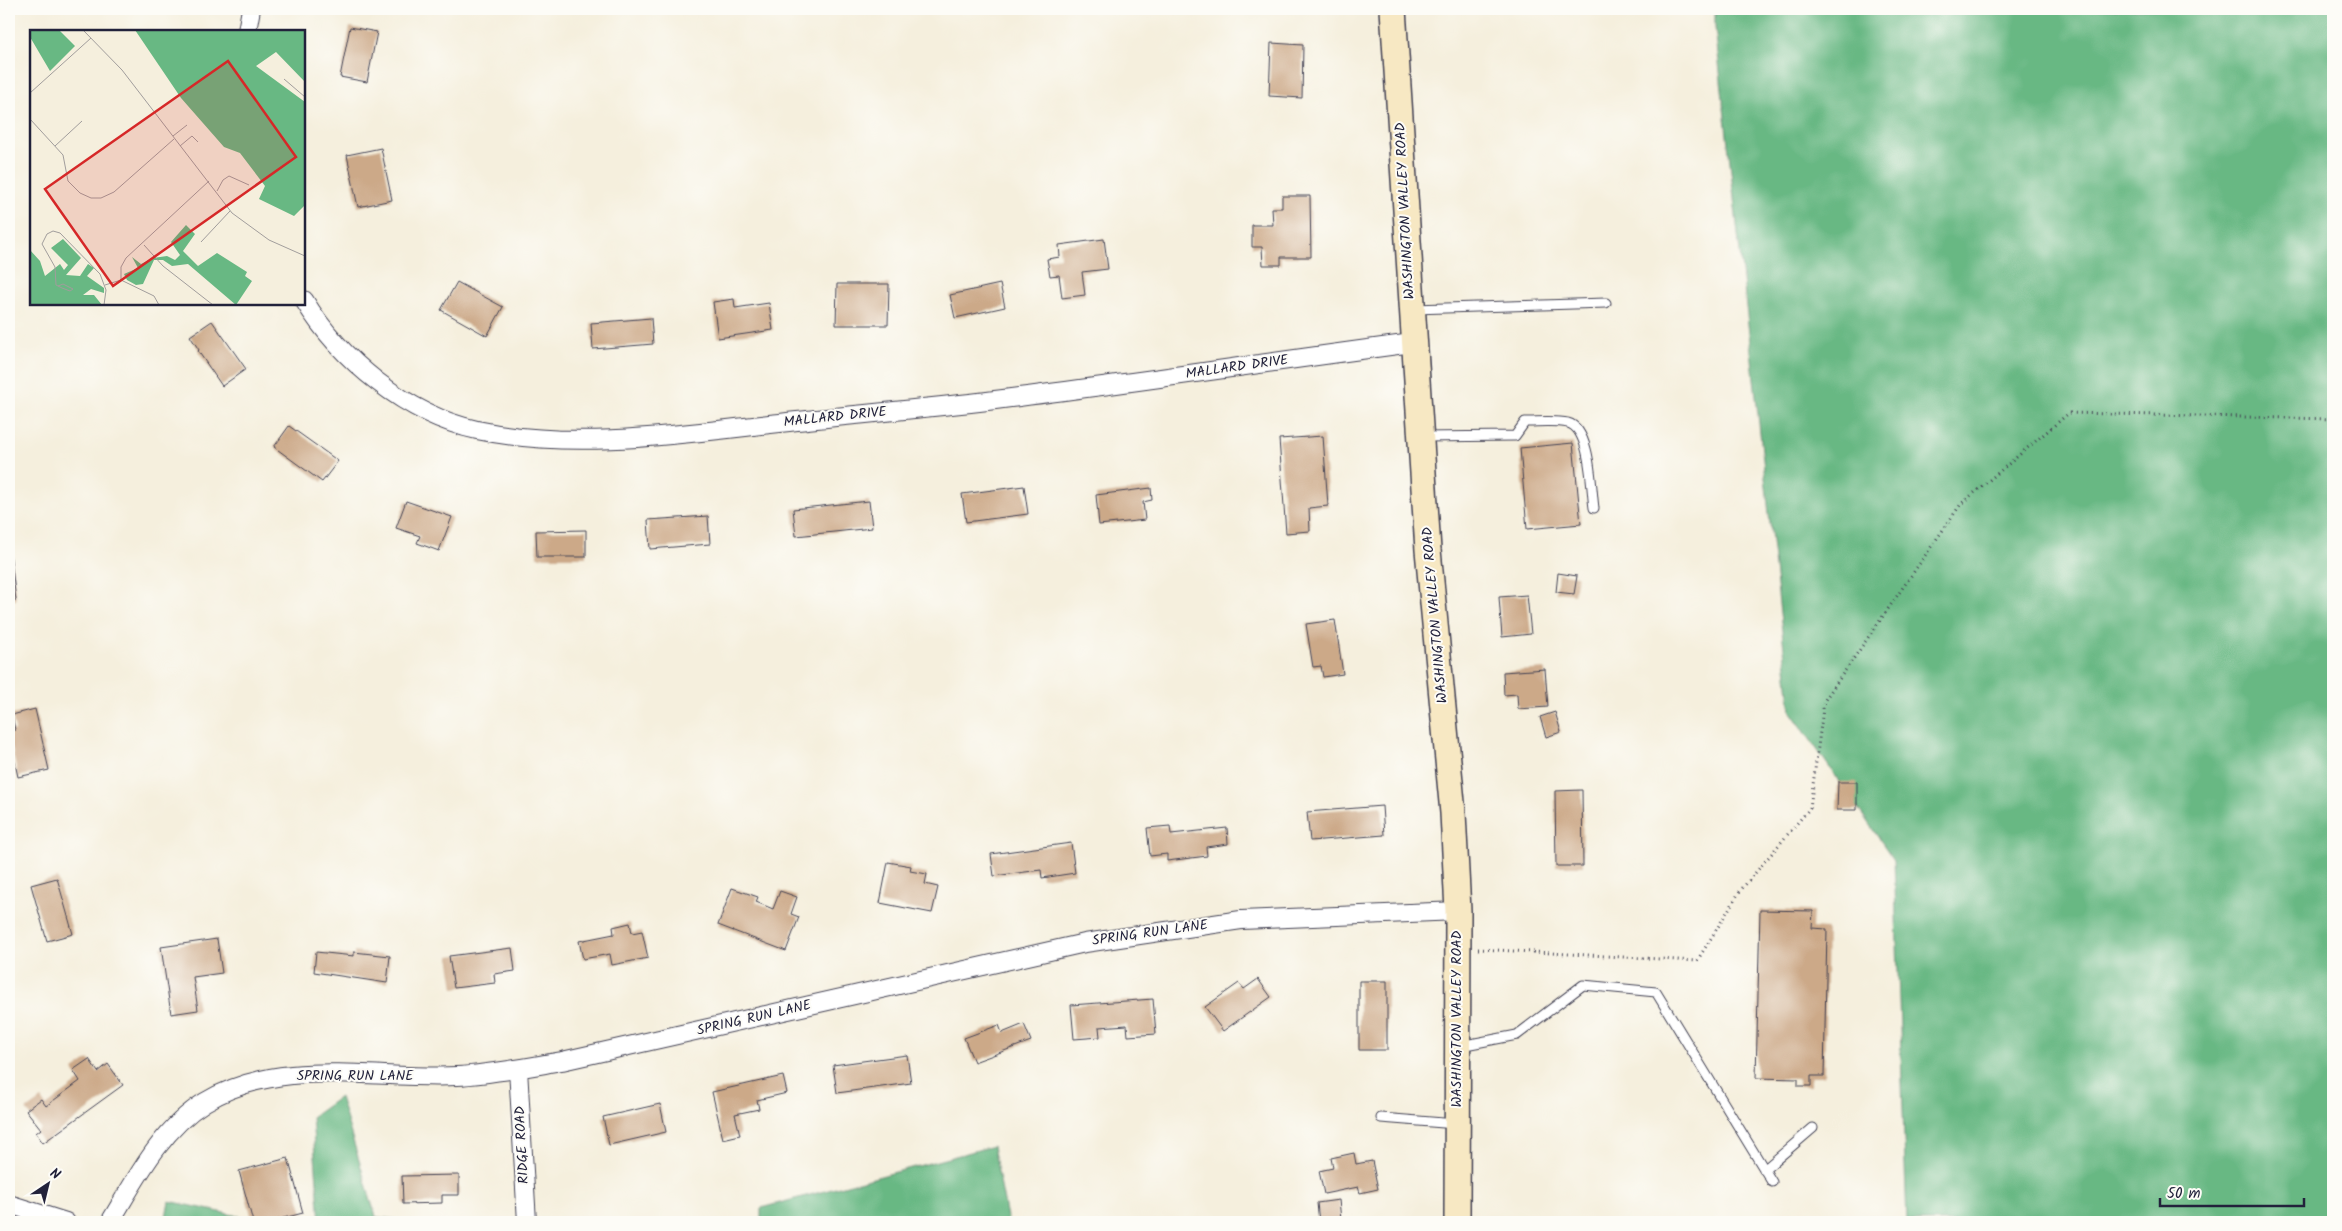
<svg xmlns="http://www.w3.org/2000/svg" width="2342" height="1231" viewBox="0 0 2342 1231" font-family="Kalam,sans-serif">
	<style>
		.forest { fill: #68b883; stroke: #456d5f }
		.building { fill: #cca988 }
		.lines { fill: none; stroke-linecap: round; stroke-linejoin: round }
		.lane-casing { stroke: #424153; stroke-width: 11 }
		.street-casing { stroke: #424153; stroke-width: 20 }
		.secondary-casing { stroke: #424153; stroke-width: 28 }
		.path { stroke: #424153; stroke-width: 3; stroke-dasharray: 1 4; stroke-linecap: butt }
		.lane { stroke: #fff; stroke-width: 9 }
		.street { stroke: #fff; stroke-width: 18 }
		.secondary { stroke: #f7e8c3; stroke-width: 25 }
		.labels { text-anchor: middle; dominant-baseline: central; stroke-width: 4; stroke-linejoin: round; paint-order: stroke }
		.street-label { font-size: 14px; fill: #22223b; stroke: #fdfcf7 }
		.inset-road { fill: none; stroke: #a19d9c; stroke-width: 1 }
		.view { fill: #d62828; fill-opacity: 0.15; stroke: #d62828; stroke-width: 2.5 }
		.inset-edge { fill: none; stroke: #22223b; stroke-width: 2.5 }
	</style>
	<rect width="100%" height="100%" fill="#fdfcf7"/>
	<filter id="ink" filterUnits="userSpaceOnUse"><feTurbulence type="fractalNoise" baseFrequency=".02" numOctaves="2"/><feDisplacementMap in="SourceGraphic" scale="10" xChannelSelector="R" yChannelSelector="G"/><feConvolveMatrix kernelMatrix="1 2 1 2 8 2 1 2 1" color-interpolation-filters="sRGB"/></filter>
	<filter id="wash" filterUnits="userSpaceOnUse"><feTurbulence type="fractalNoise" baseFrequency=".0096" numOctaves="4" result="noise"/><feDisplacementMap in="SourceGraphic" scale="20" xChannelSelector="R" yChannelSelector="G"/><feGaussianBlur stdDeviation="1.12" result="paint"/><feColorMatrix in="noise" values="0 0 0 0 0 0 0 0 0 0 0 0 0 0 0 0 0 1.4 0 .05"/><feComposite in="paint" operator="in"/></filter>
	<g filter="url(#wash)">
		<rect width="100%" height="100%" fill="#f5efdd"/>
		<path class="forest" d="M 1715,9 L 2333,9 L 2333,1222 L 1907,1222 L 1894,860 L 1791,712 L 1715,27 Z
			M 340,1097 L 376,1217 L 416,1222 L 320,1222 L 312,1117 Z
			M 993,1146 L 1008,1222 L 761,1222 L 761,1208 Z
			M 169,1201 L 266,1222 L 165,1222 Z"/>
		<g id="blocks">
			<path class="building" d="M 350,27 L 377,32 L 367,82 L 340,77 Z
				M 1271,43 L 1303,45 L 1302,98 L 1269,96 Z
				M 381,148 L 392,200 L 358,207 L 347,155 Z
				M 1282,196 L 1310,196 L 1311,257 L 1281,257 L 1281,265 L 1263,265 L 1262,247 L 1252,247 L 1252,225 L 1273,225 L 1272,208 L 1282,208 Z
				M 1104,239 L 1108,269 L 1082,272 L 1085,295 L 1062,298 L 1059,275 L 1050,276 L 1047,259 L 1060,257 L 1059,245 Z
				M 457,282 L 503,307 L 487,336 L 441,310 Z
				M 837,284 L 889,284 L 888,325 L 836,325 Z
				M 1000,284 L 1005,307 L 955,318 L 950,295 Z
				M 734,299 L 735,308 L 769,303 L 773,330 L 718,338 L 713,302 Z
				M 651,318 L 653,344 L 593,349 L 591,323 Z
				M 212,321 L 246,369 L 222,386 L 198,351 L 199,350 L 190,336 Z
				M 289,426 L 338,461 L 322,482 L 274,447 Z
				M 1323,436 L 1328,506 L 1309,508 L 1310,531 L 1286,533 L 1279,439 Z
				M 1573,443 L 1581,524 L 1527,529 L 1520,448 Z
				M 1024,486 L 1028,514 L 966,522 L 962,494 Z
				M 1151,488 L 1152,500 L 1143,502 L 1145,520 L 1099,525 L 1096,495 Z
				M 406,501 L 452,517 L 439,551 L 417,543 L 420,536 L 396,528 Z
				M 869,501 L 872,528 L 796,536 L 793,509 Z
				M 708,516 L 710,544 L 650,549 L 648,520 Z
				M 586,530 L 586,557 L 537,557 L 536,531 Z
				M 10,552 L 16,600 L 9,601 L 9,553 Z
				M 1558,573 L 1577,576 L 1574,594 L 1556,592 Z
				M 1527,595 L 1531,634 L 1502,637 L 1499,597 Z
				M 1335,620 L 1343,674 L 1323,677 L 1321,666 L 1313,667 L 1306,624 Z
				M 1545,669 L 1548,707 L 1518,709 L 1517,694 L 1504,695 L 1503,672 Z
				M 35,709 L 49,770 L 18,777 L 9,735 L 9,731 L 15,730 L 12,715 Z
				M 1555,712 L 1561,732 L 1546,737 L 1540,717 Z
				M 1838,782 L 1857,782 L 1857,810 L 1837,810 Z
				M 1582,790 L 1583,866 L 1556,866 L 1555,791 Z
				M 1382,806 L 1384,835 L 1310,841 L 1307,812 Z
				M 1170,826 L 1171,834 L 1227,828 L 1228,844 L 1206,847 L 1207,856 L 1167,861 L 1167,854 L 1150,856 L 1147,828 Z
				M 1071,843 L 1075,873 L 1042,878 L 1041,870 L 994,876 L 991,854 Z
				M 888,862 L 911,866 L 910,871 L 927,874 L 925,884 L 938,887 L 932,913 L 880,903 Z
				M 57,878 L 73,934 L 47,941 L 31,885 Z
				M 732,888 L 758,897 L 756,902 L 773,909 L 780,891 L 797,897 L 791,914 L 799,917 L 786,951 L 718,925 Z
				M 1760,910 L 1813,911 L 1812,928 L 1827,929 L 1824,1076 L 1811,1076 L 1811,1086 L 1798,1086 L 1798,1079 L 1756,1078 Z
				M 630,923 L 632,933 L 642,931 L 648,958 L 612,965 L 610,954 L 583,959 L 579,941 L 614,934 L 613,927 Z
				M 217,939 L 222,973 L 193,977 L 198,1010 L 171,1014 L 161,947 Z
				M 512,948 L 515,971 L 494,974 L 495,983 L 454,988 L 449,956 Z
				M 316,952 L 354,956 L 354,952 L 390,956 L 387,983 L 314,972 Z
				M 1258,979 L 1271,997 L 1223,1031 L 1205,1007 L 1239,983 L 1244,989 Z
				M 1359,981 L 1387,981 L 1387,1050 L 1359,1050 Z
				M 1153,999 L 1156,1034 L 1128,1036 L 1127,1025 L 1099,1027 L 1100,1037 L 1074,1039 L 1071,1005 Z
				M 1024,1024 L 1031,1041 L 974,1062 L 964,1038 L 999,1025 L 1002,1033 Z
				M 907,1055 L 911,1083 L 837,1093 L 833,1065 Z
				M 89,1059 L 98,1072 L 108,1064 L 123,1085 L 43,1143 L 36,1133 L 41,1129 L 26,1110 L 41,1099 L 46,1106 L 80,1081 L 73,1070 Z
				M 783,1076 L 787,1093 L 757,1100 L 759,1109 L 735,1114 L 740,1135 L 723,1139 L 712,1092 Z
				M 660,1104 L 666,1132 L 609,1145 L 603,1117 Z
				M 1354,1153 L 1356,1164 L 1372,1161 L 1378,1189 L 1360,1193 L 1358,1187 L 1324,1194 L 1319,1171 L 1333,1168 L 1331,1158 Z
				M 288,1158 L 303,1213 L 268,1222 L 253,1222 L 239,1171 Z
				M 459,1175 L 459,1195 L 442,1195 L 442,1203 L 403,1204 L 402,1176 Z
				M 1339,1200 L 1341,1220 L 1319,1222 L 1317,1203 Z"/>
		</g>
	</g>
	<g filter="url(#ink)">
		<use href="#blocks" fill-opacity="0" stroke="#424153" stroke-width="1"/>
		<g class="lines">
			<defs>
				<path id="lane" d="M 1414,309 L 1606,303
					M 1422,437 L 1515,436 L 1525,422 C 1538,422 1555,420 1568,423 C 1591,429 1591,488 1594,508
					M 1460,1046 L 1517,1035 L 1583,985 L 1656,992 L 1772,1182
					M 1381,1118 L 1456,1124
					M 1764,1170 L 1813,1128"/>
				<path id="street" d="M 247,31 L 251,9
					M 304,300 C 340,360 407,415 477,430 C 580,452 694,432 797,421 C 863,414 929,408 995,400 C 1135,383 1274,361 1413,343
					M 518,1069 L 527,1222
					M 9,1204 L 66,1222
					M 110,1222 C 136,1179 161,1129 205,1102 C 281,1056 374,1080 457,1076 C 492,1074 527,1067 562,1061 L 1085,943 L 1241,920 L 1458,911"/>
				<path id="secondary" d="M 1393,9 L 1428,550 L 1453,813 L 1458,911 L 1457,1222"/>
			</defs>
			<use href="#lane" class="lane-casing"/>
			<use href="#street" class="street-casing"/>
			<use href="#secondary" class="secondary-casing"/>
			<path class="path" d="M 1478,949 L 1697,961 L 1740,891 L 1810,808 L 1824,701 L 1961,504 L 2069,413 L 2333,419"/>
			<use href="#lane" class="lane"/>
			<use href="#street" class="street"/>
			<use href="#secondary" class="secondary"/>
		</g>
	</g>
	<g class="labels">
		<g class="street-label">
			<text transform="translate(1405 211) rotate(-93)">WASHINGTON VALLEY ROAD</text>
			<text transform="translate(1237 367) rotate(-8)">MALLARD DRIVE</text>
			<text transform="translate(835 417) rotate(-6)">MALLARD DRIVE</text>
			<text transform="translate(1435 615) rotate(-95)">WASHINGTON VALLEY ROAD</text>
			<text transform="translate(1150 933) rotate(-8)">SPRING RUN LANE</text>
			<text transform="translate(754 1018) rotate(-13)">SPRING RUN LANE</text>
			<text transform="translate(1457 1019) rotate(-90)">WASHINGTON VALLEY ROAD</text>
			<text x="355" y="1076">SPRING RUN LANE</text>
			<text transform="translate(522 1145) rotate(-93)">RIDGE ROAD</text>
		</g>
	</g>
	<g transform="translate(30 30)">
		<rect width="275" height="275" fill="#f5efdd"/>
		<path d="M 0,0 L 29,0 L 45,16 L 20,41 L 0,7 ZM 105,0 L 275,0 L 275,52 L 246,22 L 226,36 L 275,72 L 275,175 L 264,186 L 229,169 L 235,156 L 210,123 L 194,117 L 151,68 ZM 156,195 L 165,204 L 153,221 L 168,236 L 187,223 L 217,242 L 215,246 L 222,251 L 206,275 L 158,234 L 142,236 L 133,230 L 124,230 L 113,254 L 106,255 L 97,250 L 94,244 L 108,238 L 102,227 L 111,234 L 123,228 L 137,226 L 145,230 L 150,225 L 141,212 ZM 33,209 L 51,228 L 36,245 L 50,246 L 58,234 L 64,238 L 57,246 L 74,258 L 74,263 L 61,259 L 53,265 L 64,265 L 72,275 L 0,275 L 0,220 L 10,231 L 15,246 L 30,234 L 34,240 L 38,235 L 21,218 Z" fill="#68b883"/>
		<path class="inset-road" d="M 53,0 L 92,40 L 202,183 L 239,210 L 275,226M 254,49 L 275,67M 0,63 L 61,8M 0,89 L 33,125 L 38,151 L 50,163 L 61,168 L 71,168 L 84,162 L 144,109M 143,106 L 157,95M 25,116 L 52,91M 150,116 L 162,106 L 168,112M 187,161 L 193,150 L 199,146 L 219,155M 171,212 L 200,181M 114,215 L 133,236 L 183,275M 91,250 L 91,237 L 96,228 L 179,151M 75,255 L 91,250 L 124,266 L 129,275M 28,256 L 33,254 L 43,259 L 40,261 L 32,258 L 26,255 L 25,237 L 12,214 L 17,204 L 23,201 L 30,203 L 70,244 L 76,260 L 74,275"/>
		<path class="view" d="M 198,31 L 266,127 L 83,256 L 15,159 Z"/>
		<rect width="275" height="275" class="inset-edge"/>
	</g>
	<rect width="2342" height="1231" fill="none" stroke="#fdfcf7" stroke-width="30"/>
	<g transform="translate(48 1184) rotate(35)" stroke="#fdfcf7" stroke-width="4" paint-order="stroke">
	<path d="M0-4L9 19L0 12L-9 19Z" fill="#22223b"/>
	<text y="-8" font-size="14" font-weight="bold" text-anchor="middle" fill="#22223b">N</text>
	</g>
	<path d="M2160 1198v8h144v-8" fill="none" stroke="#22223b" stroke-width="2.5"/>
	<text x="2167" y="1198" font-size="15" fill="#22223b" stroke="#fdfcf7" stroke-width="4" paint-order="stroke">50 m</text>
</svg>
